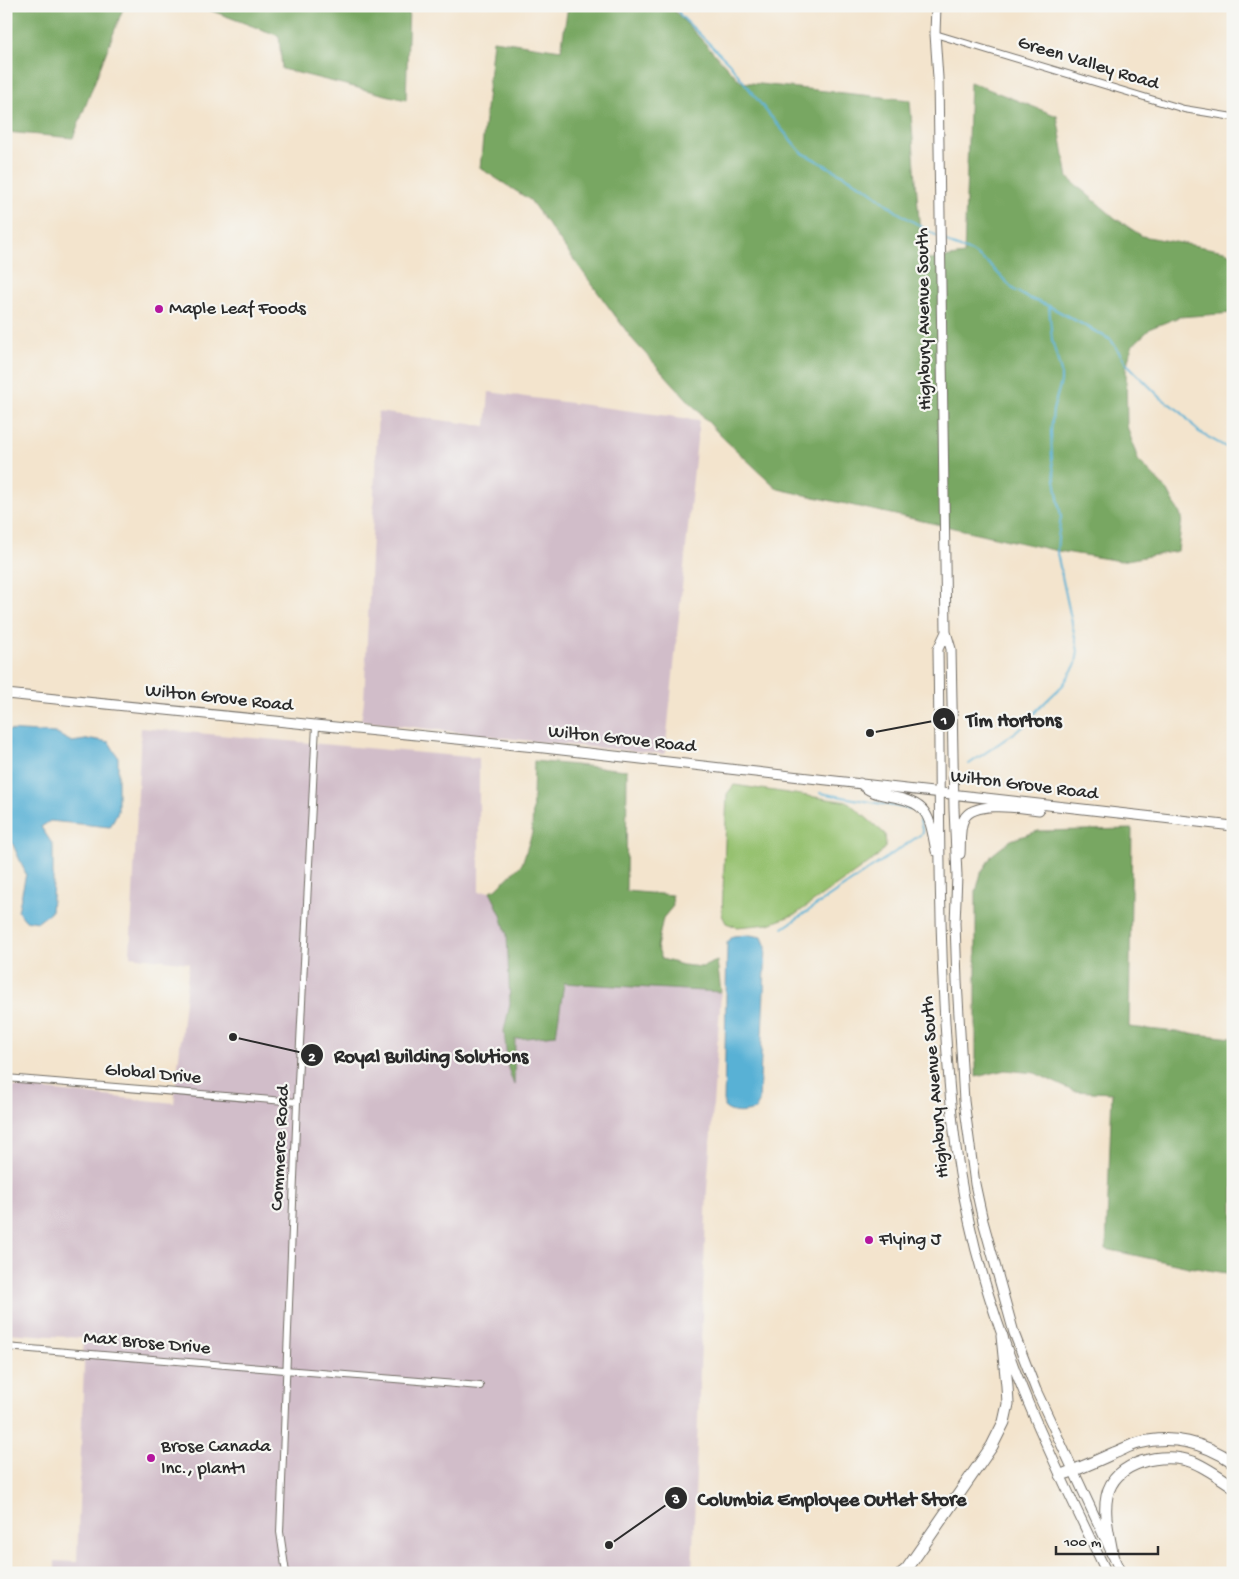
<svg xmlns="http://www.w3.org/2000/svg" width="1239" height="1579" viewBox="0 0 1239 1579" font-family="'Gochi Hand',sans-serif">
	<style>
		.industrial { fill: #d1bdc9 }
		.green { fill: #96c16f; stroke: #60764d }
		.forest { fill: #78a762; stroke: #526946 }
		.water { fill: #58b1d5; stroke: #426e80 }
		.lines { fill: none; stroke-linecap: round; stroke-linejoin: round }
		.stream { stroke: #58b1d5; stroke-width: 2 }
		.street-casing { stroke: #716c64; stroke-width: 8 }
		.secondary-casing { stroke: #716c64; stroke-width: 11 }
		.highway-casing { stroke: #716c64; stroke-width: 13 }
		.street { stroke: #fff; stroke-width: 6 }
		.secondary { stroke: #fff; stroke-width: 9 }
		.highway { stroke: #fff; stroke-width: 11 }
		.poi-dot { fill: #b5179e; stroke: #f6f6f2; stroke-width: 2 }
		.labels { text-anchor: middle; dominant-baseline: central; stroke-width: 4.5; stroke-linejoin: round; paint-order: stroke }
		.street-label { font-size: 19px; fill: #2b2b2b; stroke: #f6f6f2 }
		.poi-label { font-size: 19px; fill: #2b2b2b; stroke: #f6f6f2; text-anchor: start }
		.leader { fill: none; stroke: #2b2b2b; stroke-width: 2 }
		.callout-dot { fill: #2b2b2b; stroke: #f6f6f2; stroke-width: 2 }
		.mark-label { font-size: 15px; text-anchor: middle; font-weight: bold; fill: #fff }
		.callout-label { font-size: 20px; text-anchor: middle; font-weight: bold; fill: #2b2b2b; stroke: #f6f6f2; stroke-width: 4.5; stroke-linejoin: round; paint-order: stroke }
	</style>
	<rect width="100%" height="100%" fill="#f6f6f2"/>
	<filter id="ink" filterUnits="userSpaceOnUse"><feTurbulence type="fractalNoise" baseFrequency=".02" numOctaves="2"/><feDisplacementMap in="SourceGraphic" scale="10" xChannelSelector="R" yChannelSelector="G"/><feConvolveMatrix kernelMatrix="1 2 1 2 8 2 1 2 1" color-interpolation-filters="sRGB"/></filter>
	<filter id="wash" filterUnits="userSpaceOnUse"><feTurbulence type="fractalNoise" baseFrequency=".0096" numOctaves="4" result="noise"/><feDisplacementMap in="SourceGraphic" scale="20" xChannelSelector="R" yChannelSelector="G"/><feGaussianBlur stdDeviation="1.12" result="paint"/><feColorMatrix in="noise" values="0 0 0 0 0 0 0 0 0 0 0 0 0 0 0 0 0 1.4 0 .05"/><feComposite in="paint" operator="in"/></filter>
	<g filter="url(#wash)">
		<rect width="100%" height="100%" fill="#f3e4cd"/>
		<path class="industrial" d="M 489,392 L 699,420 L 665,754 L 558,744 L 361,721 L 364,701 L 378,412 L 486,426 Z
			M 141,728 L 479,758 L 479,892 L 490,891 L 501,915 L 507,935 L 510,1005 L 504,1031 L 508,1068 L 514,1084 L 515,1039 L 556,1035 L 563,983 L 721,992 L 707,1190 L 692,1573 L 55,1573 L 55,1561 L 77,1562 L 84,1364 L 82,1338 L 6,1333 L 6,1086 L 174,1103 L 189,963 L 130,956 Z"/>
		<path class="green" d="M 734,785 L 848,802 L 885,834 L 886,846 L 877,857 L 796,914 L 769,924 L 737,927 L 726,923 L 722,915 L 727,794 Z"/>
		<path class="forest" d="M 6,6 L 124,6 L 73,138 L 6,132 Z
			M 199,6 L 409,6 L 406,100 L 282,69 L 279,36 Z
			M 568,6 L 670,6 L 741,82 L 910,100 L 922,261 L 964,255 L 970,82 L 1057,116 L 1068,178 L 1115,218 L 1142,236 L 1225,251 L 1233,255 L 1233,313 L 1179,317 L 1151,328 L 1132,346 L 1126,368 L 1127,426 L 1138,460 L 1168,491 L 1182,518 L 1178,551 L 1121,561 L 1058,551 L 778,489 L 721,436 L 633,340 L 530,200 L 480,168 L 493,40 L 561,50 Z
			M 534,761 L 627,770 L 626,891 L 672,895 L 673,906 L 663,918 L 657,947 L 662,959 L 683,965 L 702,967 L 717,961 L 721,992 L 564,983 L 556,1035 L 515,1039 L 514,1085 L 508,1068 L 504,1031 L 510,1004 L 507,935 L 501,915 L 490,891 L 496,889 L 522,864 L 532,833 Z
			M 1132,829 L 1129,1027 L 1233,1038 L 1233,1274 L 1189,1267 L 1106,1249 L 1112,1093 L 1073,1091 L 1035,1073 L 1005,1070 L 976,1077 L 976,892 L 981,873 L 992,855 L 1011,840 L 1038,831 Z"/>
		<path class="water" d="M 6,730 L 55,733 L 72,742 L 92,739 L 109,742 L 118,757 L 118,811 L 110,827 L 50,821 L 41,827 L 53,845 L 53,883 L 51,912 L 38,922 L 25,920 L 18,911 L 26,874 L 6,829 Z
			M 750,935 L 762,937 L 766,947 L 759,1102 L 755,1110 C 744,1113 733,1115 724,1107 L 727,943 L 733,936 Z"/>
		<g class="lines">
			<path class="stream" d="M 675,6 L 681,16 L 729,63 L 767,112 L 801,152 L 868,189 L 897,212 L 937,236
				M 943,239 L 952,245 L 972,252 L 989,264 L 1014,290 L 1028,298 L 1049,306 L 1111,340 L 1127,364 L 1161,398 L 1181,412 L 1199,432 L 1233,451
				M 969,764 L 1023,727 L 1037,710 L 1063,685 L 1076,664 L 1078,651 L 1057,553 L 1058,537 L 1061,517 L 1052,460 L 1051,432 L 1053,410 L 1061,382 L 1061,372 L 1052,340 L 1049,306
				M 783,928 L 923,833 L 920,820 L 916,810 L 820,793"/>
		</g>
	</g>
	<g filter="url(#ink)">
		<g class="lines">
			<defs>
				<path id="street" d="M 935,34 L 1184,109 L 1233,117
					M 6,1078 L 297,1102
					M 6,1347 L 480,1386
					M 286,1573 L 280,1532 L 297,1102 L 316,725"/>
				<path id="secondary" d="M 936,6 L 935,34 L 938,78 L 946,632 L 951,649 L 954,809 L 957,876 L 955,923 L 957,981 L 964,1101 L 975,1184 L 983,1221 L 1014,1333 L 1036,1390 L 1121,1573
					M 946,632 L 938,649 C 940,773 938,898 945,1022 C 949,1091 954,1154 969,1221 C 996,1345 1052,1460 1107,1573
					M 6,694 L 535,747 L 1233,826
					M 860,783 C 869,792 877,794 888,796 C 929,802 929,815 936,851
					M 960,854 C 961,843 959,829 964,819 C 973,800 1021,808 1039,810"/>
				<path id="highway" d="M 1061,1475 C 1079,1469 1096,1461 1114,1453 C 1122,1450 1130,1445 1139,1443 C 1172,1434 1205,1443 1233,1462
					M 1112,1553 C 1109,1534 1103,1515 1107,1496 C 1114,1461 1164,1451 1193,1462 C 1207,1468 1220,1477 1233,1486
					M 902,1573 L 907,1569 L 992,1446 L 1004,1422 L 1008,1404 L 1007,1386 L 1002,1336"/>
			</defs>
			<use href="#street" class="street-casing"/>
			<use href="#secondary" class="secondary-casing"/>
			<use href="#highway" class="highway-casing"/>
			<use href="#street" class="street"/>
			<use href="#secondary" class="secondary"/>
			<use href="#highway" class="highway"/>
		</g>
	</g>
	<g class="poi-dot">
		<circle cx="159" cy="309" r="5"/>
		<circle cx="869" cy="1240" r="5"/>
		<circle cx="151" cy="1458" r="5"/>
	</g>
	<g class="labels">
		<g class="street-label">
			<text transform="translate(1088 64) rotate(17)">Green Valley Road</text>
			<text transform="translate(925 319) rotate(-91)">Highbury Avenue South</text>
			<text transform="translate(219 699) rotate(6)">Wilton Grove Road</text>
			<text transform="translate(622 740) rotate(6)">Wilton Grove Road</text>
			<text transform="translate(1024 786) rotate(7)">Wilton Grove Road</text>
			<text transform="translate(153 1075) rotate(5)">Global Drive</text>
			<text transform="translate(936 1087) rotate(-95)">Highbury Avenue South</text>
			<text transform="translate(281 1148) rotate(-87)">Commerce Road</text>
			<text transform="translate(147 1344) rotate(5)">Max Brose Drive</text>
		</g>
		<g class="poi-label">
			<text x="169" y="309">Maple Leaf Foods</text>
			<text x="879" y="1240">Flying J</text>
			<text x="161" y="1447">Brose Canada<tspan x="161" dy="22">Inc., plant1</tspan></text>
		</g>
	</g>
	<path class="leader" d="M870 733L944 719M233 1037L312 1055M609 1545L676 1498"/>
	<g class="callout-dot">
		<circle cx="870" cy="733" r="5"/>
		<circle cx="233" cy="1037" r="5"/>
		<circle cx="609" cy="1545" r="5"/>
		<circle cx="944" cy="719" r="12"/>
		<circle cx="312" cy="1055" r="12"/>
		<circle cx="676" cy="1498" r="12"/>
	</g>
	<g class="mark-label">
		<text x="944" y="724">1</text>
		<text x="312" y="1061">2</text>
		<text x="676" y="1503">3</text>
	</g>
	<g class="callout-label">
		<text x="1014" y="726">Tim Hortons</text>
		<text x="431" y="1062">Royal Building Solutions</text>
		<text x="832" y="1505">Columbia Employee Outlet Store</text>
	</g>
	<rect width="1239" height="1579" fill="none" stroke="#f6f6f2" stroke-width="25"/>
	<path d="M1056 1546v8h102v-8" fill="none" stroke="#2b2b2b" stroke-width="2.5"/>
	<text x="1064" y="1546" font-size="15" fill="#2b2b2b" stroke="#f6f6f2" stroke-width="4" paint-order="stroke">100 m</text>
</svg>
